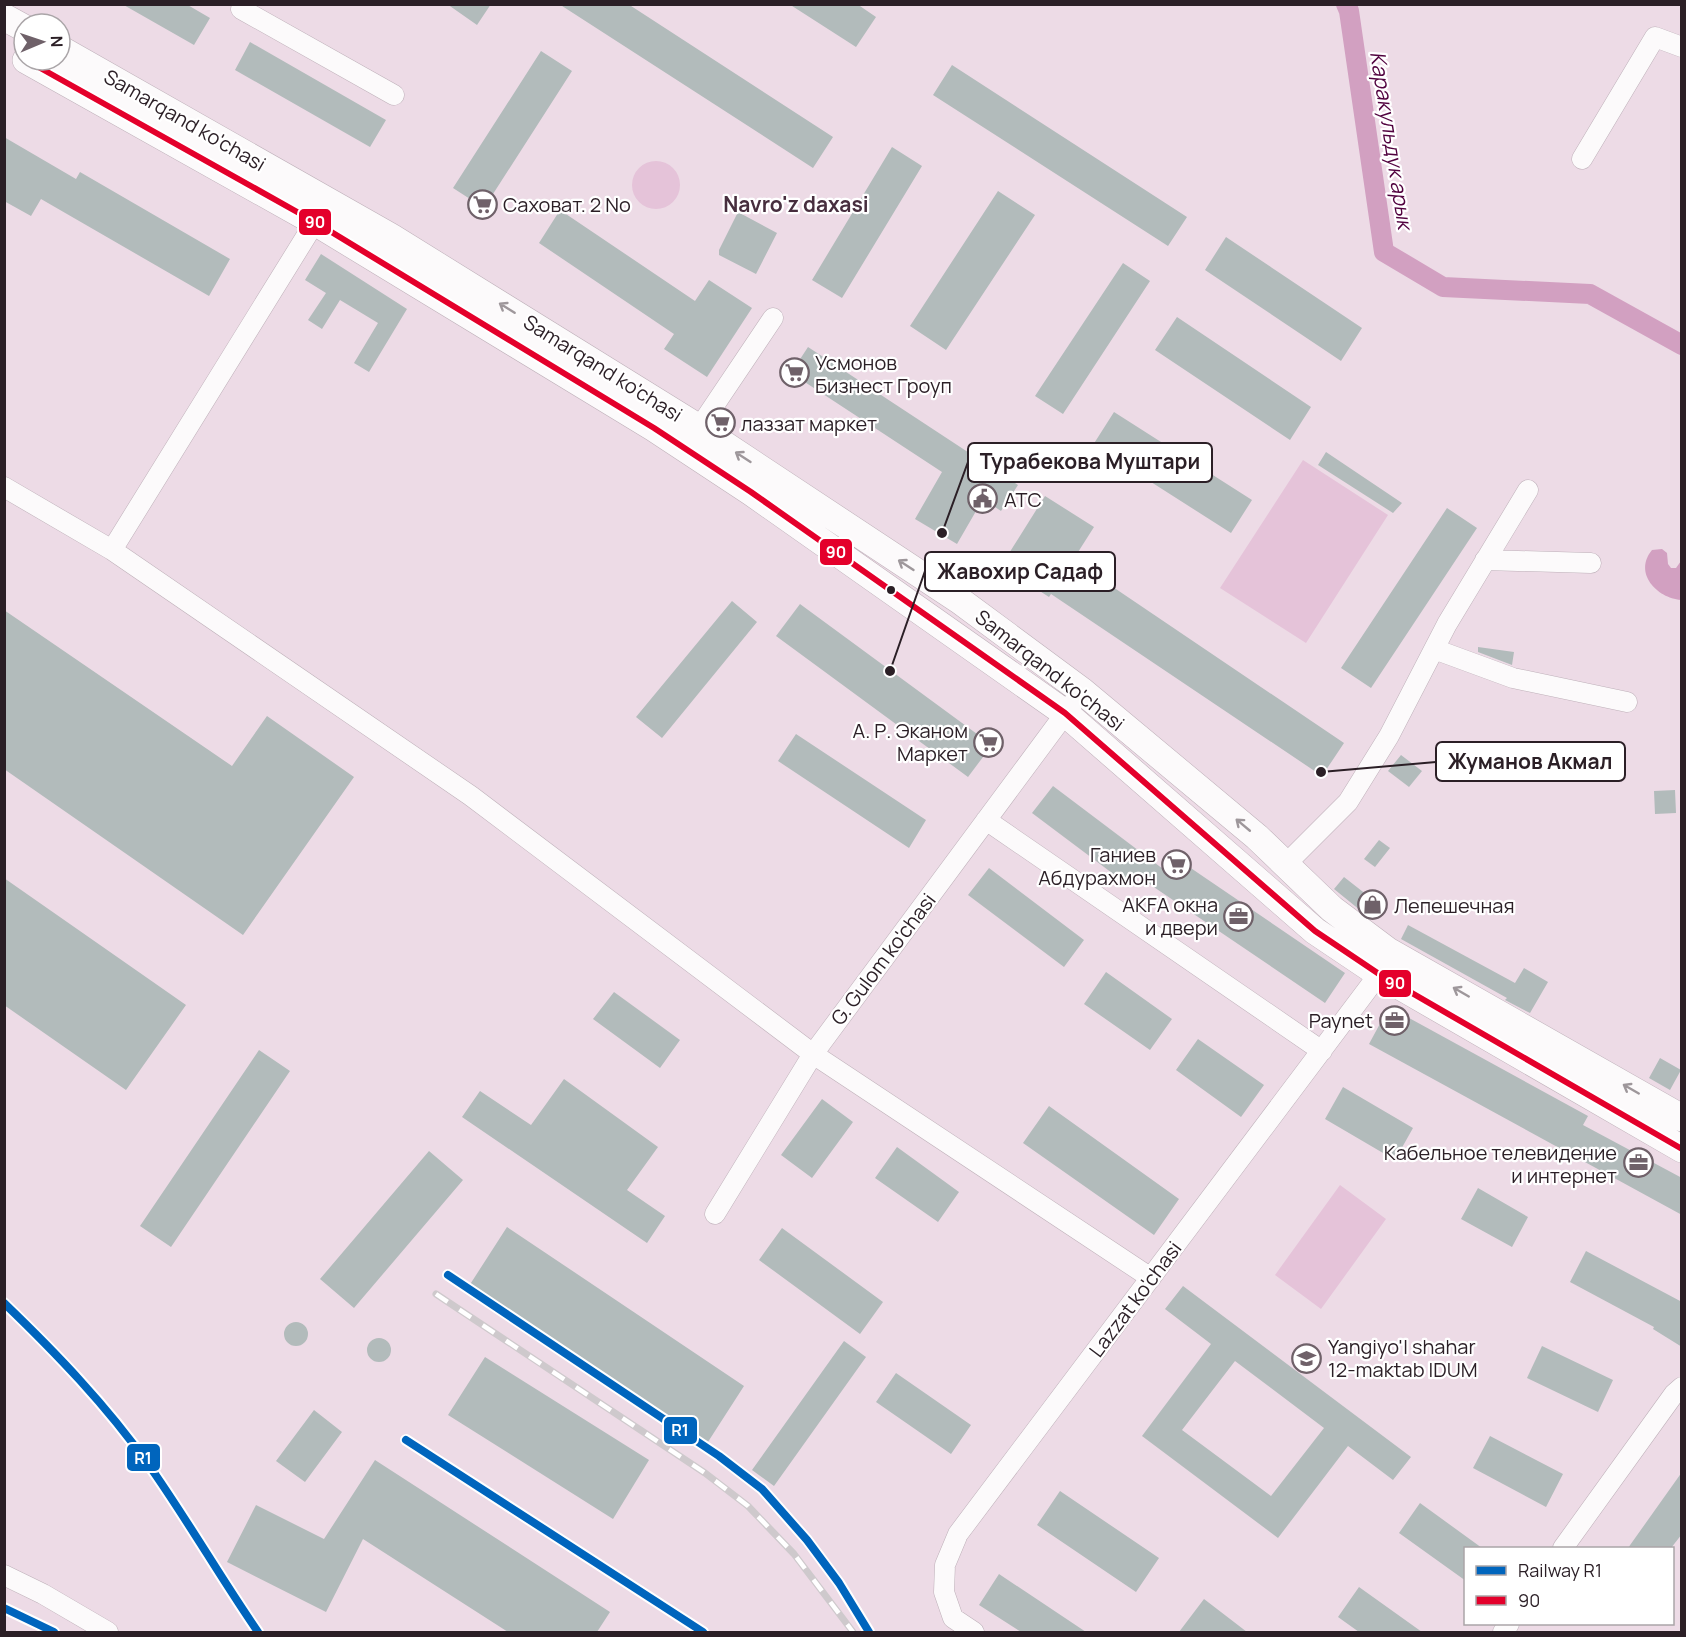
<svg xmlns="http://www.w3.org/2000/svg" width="1686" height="1637" viewBox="0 0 1686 1637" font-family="Manrope,sans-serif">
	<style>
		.green { fill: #e5c3d9 }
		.water { fill: #d2a0c1 }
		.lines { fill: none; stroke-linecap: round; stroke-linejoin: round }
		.canal { stroke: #d2a0c1; stroke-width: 20 }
		.building { fill: #b2bbbb; fill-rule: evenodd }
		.minor-casing { stroke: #beb0b9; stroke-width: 21 }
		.secondary-casing { stroke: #beb0b9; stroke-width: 28 }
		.minor { stroke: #fcfafb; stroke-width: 20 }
		.secondary { stroke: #fcfafb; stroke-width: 27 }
		.rail-casing { stroke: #cec9cc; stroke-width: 7 }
		.rail { stroke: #fff; stroke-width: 4.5; stroke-dasharray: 14; stroke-linecap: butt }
		.bus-1-casing { stroke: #fff; stroke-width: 10 }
		.bus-1 { stroke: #e4002b; stroke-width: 6 }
		.rail-1-casing { stroke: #fff; stroke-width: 12 }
		.rail-1 { stroke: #0065bd; stroke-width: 8 }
		.oneway { stroke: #9e979b }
		.bus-dot { fill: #2b1f26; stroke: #fff; stroke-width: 2 }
		.labels { text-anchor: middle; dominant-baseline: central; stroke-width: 4.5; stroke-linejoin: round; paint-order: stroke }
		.street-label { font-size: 20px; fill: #2b1f26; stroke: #fff }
		.poi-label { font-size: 20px; fill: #2b1f26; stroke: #fff; text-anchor: start }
		.water-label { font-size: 21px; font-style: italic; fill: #51023f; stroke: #fff }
		.neighbourhood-label { font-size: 21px; font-weight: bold; fill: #472e3e; stroke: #fff }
		.leader { fill: none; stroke: #2b1f26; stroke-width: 2 }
		.callout-dot { fill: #2b1f26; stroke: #fff; stroke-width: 2 }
		.callout { fill: #fff; stroke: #2b1f26; stroke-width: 2 }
		.callout-label { font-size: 21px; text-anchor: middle; font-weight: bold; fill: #2b1f26 }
		.line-badge { stroke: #fff; stroke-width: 2 }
		.badge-label { font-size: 16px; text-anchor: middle; font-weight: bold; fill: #fff }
	</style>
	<rect width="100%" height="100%" fill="#eddbe6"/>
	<path class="green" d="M632 185a24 24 0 1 1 48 0a24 24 0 1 1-48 0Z
		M 1303,460 L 1388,515 L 1306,643 L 1220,588 Z
		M 1340,1185 L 1386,1219 L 1321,1309 L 1275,1275 Z"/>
	<path class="water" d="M 1662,549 L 1667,553 L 1668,564 L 1671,568 L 1676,568 L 1681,561 L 1681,600 C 1657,598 1633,573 1652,550 Z"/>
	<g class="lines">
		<path class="canal" d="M 1346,4 L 1349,11 L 1384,252 L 1443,287 L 1590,294 L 1682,345"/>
	</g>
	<path class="building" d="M 122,4 L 186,4 L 210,18 L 194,45 Z
		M 447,4 L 491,4 L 477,25 Z
		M 559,4 L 628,4 L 833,137 L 813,168 Z
		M 789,4 L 857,4 L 876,17 L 856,47 Z
		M 250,42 L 386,120 L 370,147 L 235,70 Z
		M 541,51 L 572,71 L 484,208 L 453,188 Z
		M 952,65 L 1187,217 L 1168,246 L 933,95 Z
		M 4,137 L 76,179 L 80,172 L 230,259 L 209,296 L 41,199 L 31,216 L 4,201 Z
		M 892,147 L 922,166 L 842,298 L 812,280 Z
		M 998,191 L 1035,215 L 946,350 L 910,326 Z
		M 560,210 L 695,301 L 709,280 L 752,308 L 707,377 L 664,349 L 674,334 L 539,243 Z
		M 738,212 L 777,233 L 756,274 L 719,255 L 719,250 Z
		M 1226,237 L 1362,328 L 1341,361 L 1205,270 Z
		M 321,254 L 407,309 L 369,372 L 354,363 L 378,323 L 340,300 L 322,329 L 308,320 L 326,293 L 305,280 Z
		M 1123,263 L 1150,281 L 1063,414 L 1035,396 Z
		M 1177,317 L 1311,407 L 1290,440 L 1155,350 Z
		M 808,347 L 1018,485 L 1001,511 L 983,499 L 957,544 L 915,519 L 942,472 L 791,373 Z
		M 1114,412 L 1252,500 L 1231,533 L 1093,445 Z
		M 1326,452 L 1402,503 L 1393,513 L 1318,465 Z
		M 1045,496 L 1094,527 L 1073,560 L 1344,743 L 1322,776 L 1051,594 L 1049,597 L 1001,566 Z
		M 1447,508 L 1477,528 L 1371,688 L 1341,668 Z
		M 732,601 L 757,622 L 662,738 L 636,717 Z
		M 800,604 L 992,745 L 968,777 L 776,636 Z
		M 4,610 L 232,766 L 267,716 L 354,777 L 243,935 L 4,769 Z
		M 1478,647 L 1514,652 L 1512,665 L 1478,652 Z
		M 796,734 L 926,820 L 909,848 L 778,761 Z
		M 1401,755 L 1422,771 L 1409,787 L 1388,771 Z
		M 1053,786 L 1167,872 L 1176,858 L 1345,973 L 1325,1003 L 1136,875 L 1128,885 L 1032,813 Z
		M 1675,790 L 1676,813 L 1655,814 L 1654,791 Z
		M 1379,840 L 1390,848 L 1375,867 L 1364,859 Z
		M 989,868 L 1084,940 L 1064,967 L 968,895 Z
		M 1344,877 L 1381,906 L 1371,919 L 1334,889 Z
		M 4,878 L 186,1005 L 126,1090 L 4,1005 Z
		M 1408,925 L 1515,983 L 1524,968 L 1548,982 L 1530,1013 L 1505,1000 L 1507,998 L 1401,939 Z
		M 1106,972 L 1172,1019 L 1150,1050 L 1084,1004 Z
		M 614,992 L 680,1040 L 660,1068 L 593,1019 Z
		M 1389,1007 L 1588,1116 L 1583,1125 L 1682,1178 L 1682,1215 L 1369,1044 Z
		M 1198,1039 L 1264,1085 L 1241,1117 L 1176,1070 Z
		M 259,1050 L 290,1071 L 171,1247 L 140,1226 Z
		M 1660,1058 L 1681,1070 L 1670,1090 L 1649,1078 Z
		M 564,1079 L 658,1147 L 627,1190 L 665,1216 L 647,1243 L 462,1117 L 480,1091 L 531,1125 Z
		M 1343,1087 L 1413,1128 L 1395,1160 L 1325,1119 Z
		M 822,1099 L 853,1122 L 812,1178 L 781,1155 Z
		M 1049,1106 L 1179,1199 L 1154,1235 L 1023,1143 Z
		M 897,1147 L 959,1192 L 938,1222 L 875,1178 Z
		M 429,1151 L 463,1180 L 354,1308 L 320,1279 Z
		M 1478,1188 L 1528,1217 L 1512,1247 L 1461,1219 Z
		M 507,1227 L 744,1386 L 706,1445 L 469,1286 Z
		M 782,1228 L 883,1302 L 860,1334 L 759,1260 Z
		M 1586,1251 L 1682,1302 L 1682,1347 L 1653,1329 L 1654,1327 L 1570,1282 Z
		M 1183,1286 L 1411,1457 L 1393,1480 L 1348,1446 L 1278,1538 L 1142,1436 L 1211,1344 L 1165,1309 ZM 1235,1361 L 1324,1428 L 1271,1496 L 1182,1430 Z
		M284 1334a12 12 0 1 1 24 0a12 12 0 1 1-24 0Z
		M367 1350a12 12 0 1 1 24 0a12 12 0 1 1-24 0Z
		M 844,1341 L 866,1357 L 774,1486 L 752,1470 Z
		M 1542,1346 L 1613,1380 L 1598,1412 L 1527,1378 Z
		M 485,1357 L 649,1460 L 613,1519 L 448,1415 Z
		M 896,1373 L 971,1425 L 951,1454 L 876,1402 Z
		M 314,1410 L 342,1432 L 305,1482 L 276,1461 Z
		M 1490,1436 L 1563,1474 L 1546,1507 L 1473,1468 Z
		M 375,1460 L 610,1612 L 597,1632 L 508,1632 L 363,1539 L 326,1612 L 227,1562 L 256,1505 L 324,1539 Z
		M 1682,1472 L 1682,1534 L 1671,1548 L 1628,1548 Z
		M 1060,1491 L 1159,1558 L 1136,1592 L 1037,1525 Z
		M 1420,1503 L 1482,1548 L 1466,1548 L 1466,1581 L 1399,1533 Z
		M 999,1574 L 1086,1632 L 1021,1632 L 979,1605 Z
		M 1359,1587 L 1422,1632 L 1359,1632 L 1338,1617 Z
		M 1204,1599 L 1247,1632 L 1179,1632 Z"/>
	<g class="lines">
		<defs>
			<path id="minor" d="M 241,9 L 394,95
				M 1582,159 L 1655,37 L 1682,47
				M 699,428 L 773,318
				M 4,487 L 112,550 L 471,796 L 813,1054 L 1151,1278
				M 112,550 L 315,222
				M 1485,560 L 1591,563
				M 1434,649 L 1513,678 L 1627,702
				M 986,820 L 1322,1051
				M 1286,864 L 1348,802 L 1389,736 L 1447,624 L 1528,490
				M 715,1214 L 813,1054 L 1073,703
				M 1563,1548 L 1674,1394 L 1682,1387
				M 4,1575 L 43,1594 L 108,1632
				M 974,1632 L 953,1618 L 944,1592 L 945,1565 L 958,1534 L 1379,974
				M 1503,1632 L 1509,1624"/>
			<path id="secondary" d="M 4,17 L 24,28
				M 60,49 L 391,237 L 699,428 L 959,600 L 1082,691 L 1257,837 L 1332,909 L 1388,951 L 1682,1118
				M 26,60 L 315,222 L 654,428 L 751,492 L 1065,713 L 1315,931 L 1379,974 L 1682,1149"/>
		</defs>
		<use href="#minor" class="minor-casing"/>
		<use href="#secondary" class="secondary-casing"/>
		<use href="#minor" class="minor"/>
		<use href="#secondary" class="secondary"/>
		<defs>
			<path id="rail" d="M 448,1275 L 719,1456 L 762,1489 L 807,1540 L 839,1583 L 869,1632
				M 436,1294 L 705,1473 L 748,1506 L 794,1554 L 853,1632
				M 4,1303 C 56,1353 106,1405 148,1464 C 187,1519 220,1577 258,1632
				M 406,1440 L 703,1632
				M 4,1608 L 54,1632"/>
		</defs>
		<use href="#rail" class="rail-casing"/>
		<use href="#rail" class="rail"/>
		<defs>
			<path id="bus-1" d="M 26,60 L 315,222 L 654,428 L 751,492 L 1065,713 L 1315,931 L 1379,974 L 1682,1149"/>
		</defs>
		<use href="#bus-1" class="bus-1-casing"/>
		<use href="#bus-1" class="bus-1"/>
		<defs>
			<path id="rail-1" d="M 448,1275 L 719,1456 L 762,1489 L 807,1540 L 839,1583 L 869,1632
				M 4,1303 C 56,1353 106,1405 148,1464 C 187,1519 220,1577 258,1632
				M 406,1440 L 703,1632
				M 4,1608 L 54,1632"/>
		</defs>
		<use href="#rail-1" class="rail-1-casing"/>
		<use href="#rail-1" class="rail-1"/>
	</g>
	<defs><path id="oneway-shaft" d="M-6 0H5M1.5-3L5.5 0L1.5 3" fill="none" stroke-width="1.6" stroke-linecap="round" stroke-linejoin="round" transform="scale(1.5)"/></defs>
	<g class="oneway">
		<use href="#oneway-shaft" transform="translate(507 308) rotate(-148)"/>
		<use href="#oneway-shaft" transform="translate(743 457) rotate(-147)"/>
		<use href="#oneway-shaft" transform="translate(906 565) rotate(-147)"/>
		<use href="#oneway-shaft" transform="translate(1243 825) rotate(-140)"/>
		<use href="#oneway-shaft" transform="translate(1461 992) rotate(-150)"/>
		<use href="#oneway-shaft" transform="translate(1631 1089) rotate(-150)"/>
	</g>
	<defs>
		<symbol id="supermarket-ring" viewBox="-11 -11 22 22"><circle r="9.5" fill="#fff" stroke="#6f6169" stroke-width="1.5"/><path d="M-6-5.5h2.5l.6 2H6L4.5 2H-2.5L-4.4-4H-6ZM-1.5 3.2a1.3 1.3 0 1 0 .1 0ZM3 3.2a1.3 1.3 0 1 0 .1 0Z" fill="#6f6169"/></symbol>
		<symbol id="civic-ring" viewBox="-11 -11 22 22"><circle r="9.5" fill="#fff" stroke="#6f6169" stroke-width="1.5"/><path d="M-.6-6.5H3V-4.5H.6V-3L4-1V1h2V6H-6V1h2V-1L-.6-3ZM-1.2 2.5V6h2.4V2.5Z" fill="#6f6169"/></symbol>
		<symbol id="shop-ring" viewBox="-11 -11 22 22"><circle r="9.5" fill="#fff" stroke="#6f6169" stroke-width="1.5"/><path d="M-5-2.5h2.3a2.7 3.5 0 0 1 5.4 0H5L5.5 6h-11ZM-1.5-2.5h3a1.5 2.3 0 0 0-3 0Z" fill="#6f6169"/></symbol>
		<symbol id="office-ring" viewBox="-11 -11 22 22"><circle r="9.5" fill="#fff" stroke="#6f6169" stroke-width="1.5"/><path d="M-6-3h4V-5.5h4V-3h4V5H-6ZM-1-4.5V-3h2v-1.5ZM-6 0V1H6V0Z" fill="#6f6169"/></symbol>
		<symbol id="school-ring" viewBox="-11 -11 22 22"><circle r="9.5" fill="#fff" stroke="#6f6169" stroke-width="1.5"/><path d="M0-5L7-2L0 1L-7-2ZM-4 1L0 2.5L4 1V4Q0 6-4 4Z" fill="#6f6169"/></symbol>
	</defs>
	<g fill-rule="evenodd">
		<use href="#supermarket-ring" x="466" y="188" width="33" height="33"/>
		<use href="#supermarket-ring" x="778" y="356" width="33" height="33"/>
		<use href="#supermarket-ring" x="704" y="406" width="33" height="33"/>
		<use href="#civic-ring" x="966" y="482" width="33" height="33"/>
		<use href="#supermarket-ring" x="972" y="726" width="33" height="33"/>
		<use href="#supermarket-ring" x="1160" y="848" width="33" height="33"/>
		<use href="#shop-ring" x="1356" y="888" width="33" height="33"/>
		<use href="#office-ring" x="1222" y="900" width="33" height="33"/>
		<use href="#office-ring" x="1378" y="1004" width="33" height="33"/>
		<use href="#office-ring" x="1622" y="1146" width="33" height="33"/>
		<use href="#school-ring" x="1290" y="1342" width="33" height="33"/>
	</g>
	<circle class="bus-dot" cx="891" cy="590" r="5"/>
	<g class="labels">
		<g class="street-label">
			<text transform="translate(185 120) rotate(30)">Samarqand ko'chasi</text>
			<text transform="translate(603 368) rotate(32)">Samarqand ko'chasi</text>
			<text transform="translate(1050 670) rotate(38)">Samarqand ko'chasi</text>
			<text transform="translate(883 959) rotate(-53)">G. Gulom ko'chasi</text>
			<text transform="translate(1135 1299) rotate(-53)">Lazzat ko'chasi</text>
		</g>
		<g class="poi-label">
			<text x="503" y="204">Саховат. 2 No</text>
			<text x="815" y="362">Усмонов<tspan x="815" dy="23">Бизнест Гроуп</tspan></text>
			<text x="741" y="423">лаззат маркет</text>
			<text x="1004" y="499">АТС</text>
			<text x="968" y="730" text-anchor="end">А. Р. Эканом<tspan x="968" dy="23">Маркет</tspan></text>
			<text x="1156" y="854" text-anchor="end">Ганиев<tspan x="1156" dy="23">Абдурахмон</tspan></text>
			<text x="1218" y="904" text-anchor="end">AKFA окна<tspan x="1218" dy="23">и двери</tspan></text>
			<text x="1394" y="905">Лепешечная</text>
			<text x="1373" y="1020" text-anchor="end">Paynet</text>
			<text x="1617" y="1152" text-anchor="end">Кабельное телевидение<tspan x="1617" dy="23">и интернет</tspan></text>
			<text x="1328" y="1346">Yangiyo'l shahar<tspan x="1328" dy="23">12-maktab IDUM</tspan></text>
		</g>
		<g class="water-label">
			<text transform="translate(1392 140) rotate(81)">Каракульдук арык</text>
		</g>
		<g class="neighbourhood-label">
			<text x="796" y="204">Navro'z daxasi</text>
		</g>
	</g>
	<path class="leader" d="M942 533L968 462M890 671L925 571M1321 772L1436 762"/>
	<g class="callout-dot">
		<circle cx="942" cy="533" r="6"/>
		<circle cx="890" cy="671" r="6"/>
		<circle cx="1321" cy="772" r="6"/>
	</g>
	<g class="callout">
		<rect x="968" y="443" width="244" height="39" rx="6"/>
		<rect x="925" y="552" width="190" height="39" rx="6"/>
		<rect x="1436" y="742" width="189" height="39" rx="6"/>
	</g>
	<g class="callout-label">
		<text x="1090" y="469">Турабекова Муштари</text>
		<text x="1020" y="579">Жавохир Садаф</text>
		<text x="1530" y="769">Жуманов Акмал</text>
	</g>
	<g class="line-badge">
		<rect x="298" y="208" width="34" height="28" rx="6" fill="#e4002b"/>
		<rect x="819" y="538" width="34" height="28" rx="6" fill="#e4002b"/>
		<rect x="1378" y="969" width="34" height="29" rx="6" fill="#e4002b"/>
		<rect x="663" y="1416" width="35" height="29" rx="6" fill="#0065bd"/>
		<rect x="126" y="1443" width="35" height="29" rx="6" fill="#0065bd"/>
	</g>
	<g class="badge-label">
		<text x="315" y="228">90</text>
		<text x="836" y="558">90</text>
		<text x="1395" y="989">90</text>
		<text x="680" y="1436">R1</text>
		<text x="143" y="1464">R1</text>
	</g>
	<rect width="1686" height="1637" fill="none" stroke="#2b1f26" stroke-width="12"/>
	<rect x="1464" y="1547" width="210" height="78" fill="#ffffff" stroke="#aaa5a8" stroke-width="1.5"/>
	<rect x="1476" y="1566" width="30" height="9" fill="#0065bd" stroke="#aaa5a8" stroke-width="1.5"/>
	<text x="1518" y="1577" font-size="18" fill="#2b1f26">Railway R1</text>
	<rect x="1476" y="1596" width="30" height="9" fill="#e4002b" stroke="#aaa5a8" stroke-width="1.5"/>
	<text x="1518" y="1607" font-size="18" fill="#2b1f26">90</text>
	<g transform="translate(42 42) rotate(88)"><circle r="28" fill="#ffffff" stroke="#aaa5a8" stroke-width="1.5"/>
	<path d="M0-4.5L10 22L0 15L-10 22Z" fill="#6f6169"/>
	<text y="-9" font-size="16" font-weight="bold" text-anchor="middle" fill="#2b1f26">N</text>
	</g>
</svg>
